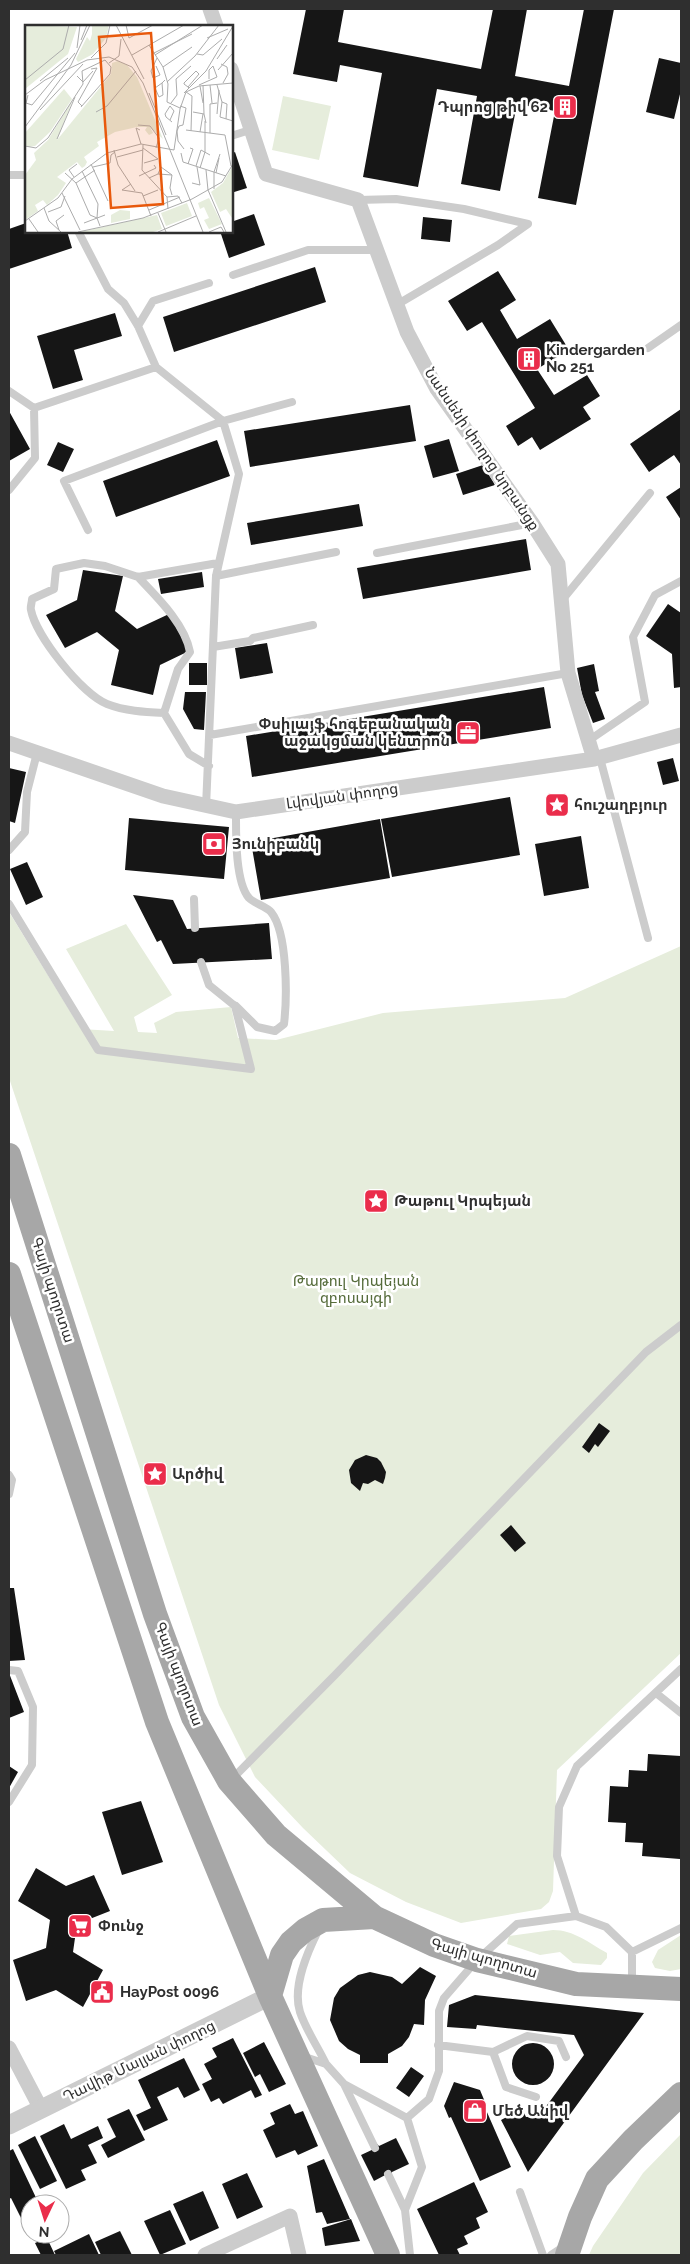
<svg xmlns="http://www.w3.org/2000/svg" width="690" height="2264" viewBox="0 0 690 2264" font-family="Raleway,'Noto Sans Armenian',sans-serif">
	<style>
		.green { fill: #e6eddc }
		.building { fill: #161616 }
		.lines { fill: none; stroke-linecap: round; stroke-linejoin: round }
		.service { stroke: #ccc; stroke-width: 8 }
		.minor { stroke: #ccc; stroke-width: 15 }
		.tertiary { stroke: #ccc; stroke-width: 19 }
		.primary { stroke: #a7a7a7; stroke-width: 24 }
		.labels { text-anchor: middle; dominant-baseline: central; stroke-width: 5; stroke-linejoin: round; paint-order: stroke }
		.poi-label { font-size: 15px; font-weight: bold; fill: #2f2f2f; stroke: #fff; text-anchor: start }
		.street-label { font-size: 15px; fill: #2f2f2f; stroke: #fff }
		.park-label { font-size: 15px; fill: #566c3b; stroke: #fff }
		.inset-road { fill: none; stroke: #acacac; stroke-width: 1 }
		.view { fill: #e8590c; fill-opacity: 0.15; stroke: #e8590c; stroke-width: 2.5 }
		.inset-edge { fill: none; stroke: #2f2f2f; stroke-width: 2.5 }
	</style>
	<rect width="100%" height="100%" fill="#fff"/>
	<path class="green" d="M 283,96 L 331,106 L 319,160 L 272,150 Z
		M 9,912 L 81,1029 L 114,1031 L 66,949 L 126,924 L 172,995 L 134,1017 L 138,1032 L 157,1033 L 154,1023 L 176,1012 L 231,1007 L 238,1038 L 276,1040 L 383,1013 L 565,998 L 681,946 L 681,1653 L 557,1770 L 553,1891 L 549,1902 L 541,1909 L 461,1923 L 406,1902 L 350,1873 L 303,1828 L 255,1777 L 219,1705 L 9,1078 Z
		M 553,1930 C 574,1930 589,1943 607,1953 L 607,1958 L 601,1965 L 573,1963 L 560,1952 L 540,1955 L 507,1944 L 509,1936 Z
		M 681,1935 L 681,1969 L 670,1971 L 655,1968 L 652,1962 L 658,1950 Z
		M 681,2134 L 681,2255 L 589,2255 L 593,2246 L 643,2173 Z"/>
	<path class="building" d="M 306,9 L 344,9 L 338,42 L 481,69 L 493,9 L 527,9 L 515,76 L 569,86 L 584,9 L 614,9 L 576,205 L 538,198 L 555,111 L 517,104 L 500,191 L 461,184 L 477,96 L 437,89 L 418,187 L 363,177 L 382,73 L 340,65 L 337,82 L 293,74 Z
		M 659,58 L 681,63 L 681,90 L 674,119 L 646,112 Z
		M 235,152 L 247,188 L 231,193 L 231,154 Z
		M 254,214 L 265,245 L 229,258 L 220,231 L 231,231 L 231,222 Z
		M 423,217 L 452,220 L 450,242 L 421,239 Z
		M 26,223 L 26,231 L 67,231 L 72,248 L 9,269 L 9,229 Z
		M 315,267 L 326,302 L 174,352 L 163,317 Z
		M 498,271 L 516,300 L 500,310 L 517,339 L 550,319 L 569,350 L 537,369 L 554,395 L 587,375 L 600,396 L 583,407 L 591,419 L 540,450 L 532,437 L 518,446 L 506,426 L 535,408 L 482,322 L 467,331 L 448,301 Z
		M 115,313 L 122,336 L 74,350 L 83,380 L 53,389 L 37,336 Z
		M 410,405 L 416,441 L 250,467 L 244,431 Z
		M 681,409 L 681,465 L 674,455 L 649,472 L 630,444 Z
		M 9,411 L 30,449 L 9,461 Z
		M 449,439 L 459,471 L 433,478 L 424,446 Z
		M 217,440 L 230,476 L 116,517 L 103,481 Z
		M 58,442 L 74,449 L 63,472 L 47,465 Z
		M 483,465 L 495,485 L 463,495 L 456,474 Z
		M 681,487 L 681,520 L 666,497 Z
		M 359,504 L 363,526 L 251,545 L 247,523 Z
		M 526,539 L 531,570 L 363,599 L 357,568 Z
		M 83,570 L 123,576 L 115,611 L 137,629 L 169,614 L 189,651 L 160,665 L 153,695 L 111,685 L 119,650 L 97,632 L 65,648 L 46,615 L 77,600 Z
		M 202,572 L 204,587 L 161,594 L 158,579 Z
		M 668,604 L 681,613 L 681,687 L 674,688 L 672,654 L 646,636 Z
		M 267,643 L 273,673 L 240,679 L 235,648 Z
		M 189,663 L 207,663 L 207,685 L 189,685 Z
		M 594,664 L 599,691 L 595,692 L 605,719 L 593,723 L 582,695 L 577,668 Z
		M 544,687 L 551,728 L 252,777 L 246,736 Z
		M 185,692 L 206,692 L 204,730 L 194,729 L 183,709 Z
		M 673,758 L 679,781 L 663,785 L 657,762 Z
		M 9,768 L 26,772 L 15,823 L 9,821 Z
		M 510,797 L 520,855 L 392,877 L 381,819 Z
		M 129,818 L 229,827 L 224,879 L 125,870 Z
		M 380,819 L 390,878 L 261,900 L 251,842 Z
		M 581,836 L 589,888 L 544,896 L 535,844 Z
		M 27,862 L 43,897 L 26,905 L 10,869 Z
		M 133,895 L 173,900 L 187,929 L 269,923 L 272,959 L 173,964 L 161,940 L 157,942 Z
		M 599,1423 L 610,1431 L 598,1447 L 595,1444 L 589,1453 L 582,1447 Z
		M 366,1455 L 377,1458 L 381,1462 L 386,1472 L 385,1478 L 383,1484 L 375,1480 L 368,1484 L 363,1483 L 360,1491 L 351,1483 L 349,1470 L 355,1460 Z
		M 511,1525 L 526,1543 L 515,1552 L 500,1535 Z
		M 9,1588 L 14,1588 L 25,1660 L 9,1661 Z
		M 9,1673 L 24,1712 L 9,1718 Z
		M 648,1754 L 681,1756 L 680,1859 L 642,1856 L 643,1843 L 625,1842 L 626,1823 L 608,1822 L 610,1786 L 628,1787 L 629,1770 L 647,1771 Z
		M 9,1766 L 18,1772 L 9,1788 Z
		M 141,1801 L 163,1862 L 122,1875 L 102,1812 Z
		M 36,1868 L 66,1886 L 94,1875 L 110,1911 L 77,1924 L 73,1952 L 103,1970 L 83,2007 L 56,1990 L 26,2001 L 13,1960 L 46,1948 L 50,1920 L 18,1901 Z
		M 420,1967 L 436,1976 L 425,2000 L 424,2025 L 414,2024 L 409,2037 L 402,2046 L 388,2054 L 388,2063 L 360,2063 L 360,2055 L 348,2049 L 339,2041 L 330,2020 L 334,1998 L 340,1988 L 358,1975 L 370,1972 L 392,1977 L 402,1984 Z
		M 475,1995 L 644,2013 L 528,2172 L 501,2120 L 522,2109 L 526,2117 L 539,2116 L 584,2055 L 574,2035 L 477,2025 L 476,2029 L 447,2027 L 449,2005 Z
		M 233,2038 L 262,2095 L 255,2098 L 251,2090 L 223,2104 L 219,2098 L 211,2102 L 202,2084 L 212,2079 L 204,2064 L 217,2057 L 212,2048 Z
		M 264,2042 L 286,2084 L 269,2092 L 260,2074 L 255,2077 L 243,2053 Z
		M512 2064a21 21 0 1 1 42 0a21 21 0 1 1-42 0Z
		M 184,2058 L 200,2090 L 184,2098 L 178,2087 L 157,2097 L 168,2120 L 144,2131 L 136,2115 L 151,2108 L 138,2080 Z
		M 411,2067 L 424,2076 L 409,2097 L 396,2088 Z
		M 454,2082 L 480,2090 L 485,2102 L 483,2103 L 511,2167 L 480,2181 L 451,2117 L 449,2118 L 444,2106 Z
		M 290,2104 L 295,2114 L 303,2111 L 318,2146 L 298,2155 L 295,2150 L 276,2158 L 263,2130 L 275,2124 L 270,2113 Z
		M 129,2109 L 145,2140 L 108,2158 L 101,2145 L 116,2137 L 107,2119 Z
		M 64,2124 L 71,2139 L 98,2126 L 103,2138 L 88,2145 L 97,2163 L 81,2170 L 86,2180 L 66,2189 L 40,2136 Z
		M 35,2136 L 57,2181 L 40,2189 L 18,2145 Z
		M 396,2138 L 409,2164 L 392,2172 L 392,2177 L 389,2173 L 374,2181 L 361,2155 L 376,2148 L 375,2142 L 379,2146 Z
		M 13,2149 L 39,2204 L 30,2204 L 30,2228 L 27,2230 L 11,2198 L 9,2199 L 9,2151 Z
		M 324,2159 L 350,2219 L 327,2224 L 322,2212 L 316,2213 L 307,2166 Z
		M 247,2173 L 263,2207 L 237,2219 L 222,2184 Z
		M 474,2182 L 488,2212 L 476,2218 L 480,2228 L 464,2236 L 468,2244 L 457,2249 L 460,2255 L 439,2255 L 417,2209 Z
		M 203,2191 L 219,2228 L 190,2241 L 173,2204 Z
		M 170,2210 L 186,2244 L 160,2255 L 144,2221 Z
		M 351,2219 L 360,2241 L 325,2246 L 322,2228 Z
		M 120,2231 L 132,2255 L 101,2255 L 95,2242 Z
		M 89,2234 L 99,2255 L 56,2255 L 54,2251 Z
		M 47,2238 L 55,2255 L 41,2255 L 35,2243 Z"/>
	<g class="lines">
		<path class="service" d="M 231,136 L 253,129
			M 9,175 L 26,175
			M 358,200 L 396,199 L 464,209 L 528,224 L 498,245 L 398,304
			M 78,231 L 108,289 L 124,303 L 138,326 L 156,367 L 223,421 L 239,474 L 216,576 L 206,807
			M 233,275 L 308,250 L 377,250
			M 138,326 L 153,301 L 209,283
			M 648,348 L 681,325
			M 9,391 L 34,408 L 156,367
			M 9,490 L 35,458 L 34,408
			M 88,530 L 64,481 L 223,421 L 292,402
			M 377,553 L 532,523
			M 216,576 L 336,552
			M 138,577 C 157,597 185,624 190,652 L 178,669 L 164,713
			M 563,599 L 650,493
			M 213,647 L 250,641 L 253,638 L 313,625
			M 210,735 L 568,673
			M 588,741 L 645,702 L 633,637 L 655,595 L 681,581
			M 600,758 L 648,938
			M 209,766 L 189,754 L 164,713 C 144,712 125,711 107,704 C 82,694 36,636 31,610 C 30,607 32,603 32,599 L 54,589 L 56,569 L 84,563 L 105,566 L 138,577 L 218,563
			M 9,850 L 25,832 L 27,792 L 37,753
			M 194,899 L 195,928
			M 9,904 L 98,1050 L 251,1069 L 235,1006 L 209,985 L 201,962
			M 236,1006 L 257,1027 L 275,1031 L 284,1024 C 287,999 288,933 271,912 C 266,906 255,904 249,898 C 235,882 236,833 236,812
			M 9,1475 L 12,1480 L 9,1494
			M 9,1670 L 18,1671 L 33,1707 L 32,1765 L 9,1802
			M 656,1693 L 681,1713
			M 231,1780 L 335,1675 L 646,1352 L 681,1325
			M 576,1916 L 557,1856 L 559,1807 L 577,1766 L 681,1669
			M 318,1931 C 307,1953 292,1987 300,2012 C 306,2030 318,2047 326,2064
			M 632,1952 L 681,1928
			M 438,2045 L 493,2052 L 527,2036 L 559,2041 L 566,2057
			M 493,2052 L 506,2087 L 536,2097
			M 302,2056 L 326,2064 L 344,2084 L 375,2148
			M 344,2084 L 407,2118 L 422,2167 L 405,2210
			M 407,2118 L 429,2099 L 439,2071 L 439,2011 L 444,1998 L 477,1960 L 517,1924 L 576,1916 L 606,1927 L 632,1952 L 632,1984
			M 388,2174 L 405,2210 L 410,2255
			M 520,2192 L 543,2255
			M 551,2255 L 563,2247"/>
		<path class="minor" d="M 210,9 L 216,26
			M 231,69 L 266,174 L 358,200 L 407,332 L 437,389 L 532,523 L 558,564 L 568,673 L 594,759
			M 9,743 L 163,796 L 236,812 L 594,759 L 681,735
			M 9,2048 L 41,2109
			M 205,2255 L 290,2216 L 299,2255"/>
		<path class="tertiary" d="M 9,2125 L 270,1996"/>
		<path class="primary" d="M 9,1155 L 155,1614 L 193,1717 L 229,1781 L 276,1835 L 374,1917 L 434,1945 L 477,1960 L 576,1984 L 681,1989
			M 9,1274 L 157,1722 L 270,1996 L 388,2255
			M 270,1996 L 282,1955 L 291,1942 L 305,1930 L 323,1920 L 374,1917
			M 567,2255 L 580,2217 L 597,2179 L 633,2140 L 681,2094"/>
	</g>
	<defs>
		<symbol id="building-square" viewBox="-11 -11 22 22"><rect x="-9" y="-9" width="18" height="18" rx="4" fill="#ea2d4b" stroke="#fff"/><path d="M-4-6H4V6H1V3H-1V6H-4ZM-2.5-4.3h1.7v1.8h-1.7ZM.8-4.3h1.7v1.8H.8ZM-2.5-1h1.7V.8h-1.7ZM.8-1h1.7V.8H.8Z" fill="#fff"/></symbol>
		<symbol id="office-square" viewBox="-11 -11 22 22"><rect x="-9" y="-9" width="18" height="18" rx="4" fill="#ea2d4b" stroke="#fff"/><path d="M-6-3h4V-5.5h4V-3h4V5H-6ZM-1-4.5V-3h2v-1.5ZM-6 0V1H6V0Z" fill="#fff"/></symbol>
		<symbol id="sight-square" viewBox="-11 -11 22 22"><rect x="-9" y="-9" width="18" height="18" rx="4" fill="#ea2d4b" stroke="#fff"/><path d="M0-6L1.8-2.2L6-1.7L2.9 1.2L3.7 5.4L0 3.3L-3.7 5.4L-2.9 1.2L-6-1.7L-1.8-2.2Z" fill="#fff"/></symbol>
		<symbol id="bank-square" viewBox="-11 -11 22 22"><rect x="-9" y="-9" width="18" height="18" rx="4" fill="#ea2d4b" stroke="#fff"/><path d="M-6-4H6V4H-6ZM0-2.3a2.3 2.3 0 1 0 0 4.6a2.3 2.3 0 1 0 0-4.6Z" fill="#fff"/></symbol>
		<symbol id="supermarket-square" viewBox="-11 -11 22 22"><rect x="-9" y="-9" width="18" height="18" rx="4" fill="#ea2d4b" stroke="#fff"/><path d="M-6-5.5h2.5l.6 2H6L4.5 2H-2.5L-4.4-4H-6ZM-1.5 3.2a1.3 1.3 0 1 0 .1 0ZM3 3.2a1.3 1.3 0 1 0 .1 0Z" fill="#fff"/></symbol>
		<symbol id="civic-square" viewBox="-11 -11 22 22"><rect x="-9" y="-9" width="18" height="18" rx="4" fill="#ea2d4b" stroke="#fff"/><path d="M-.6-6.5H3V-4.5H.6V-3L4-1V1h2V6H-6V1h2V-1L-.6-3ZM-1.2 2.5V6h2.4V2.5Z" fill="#fff"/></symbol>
		<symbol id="shop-square" viewBox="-11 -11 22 22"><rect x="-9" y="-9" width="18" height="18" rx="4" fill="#ea2d4b" stroke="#fff"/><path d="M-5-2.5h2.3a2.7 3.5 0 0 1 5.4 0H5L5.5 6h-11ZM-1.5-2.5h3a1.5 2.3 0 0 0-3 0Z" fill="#fff"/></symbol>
	</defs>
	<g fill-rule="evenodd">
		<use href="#building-square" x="551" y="93" width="28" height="28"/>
		<use href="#building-square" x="515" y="345" width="28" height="28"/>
		<use href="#office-square" x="454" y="719" width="28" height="28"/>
		<use href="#sight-square" x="543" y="791" width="28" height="28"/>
		<use href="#bank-square" x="200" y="830" width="28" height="28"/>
		<use href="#sight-square" x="362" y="1187" width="28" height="28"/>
		<use href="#sight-square" x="141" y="1460" width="28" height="28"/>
		<use href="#supermarket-square" x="66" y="1912" width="28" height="28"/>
		<use href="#civic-square" x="88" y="1978" width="28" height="28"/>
		<use href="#shop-square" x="461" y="2097" width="28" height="28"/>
	</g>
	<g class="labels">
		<g class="poi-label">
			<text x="548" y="107" text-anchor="end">Դպրոց թիվ 62</text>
			<text x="546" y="350">Kindergarden<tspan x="546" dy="17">No 251</tspan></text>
			<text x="450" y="724" text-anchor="end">Փսիլայֆ հոգեբանական<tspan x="450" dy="17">աջակցման կենտրոն</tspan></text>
			<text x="574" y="805">հուշաղբյուր</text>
			<text x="232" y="844">Յունիբանկ</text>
			<text x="394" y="1201">Թաթուլ Կրպեյան</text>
			<text x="172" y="1474">Արծիվ</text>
			<text x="98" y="1926">Փունջ</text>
			<text x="120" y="1992">HayPost 0096</text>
			<text x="492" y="2111">Մեծ Անիվ</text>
		</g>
		<g class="street-label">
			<text transform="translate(482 449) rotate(56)">Նանսենի փողոց նրբանցք</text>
			<text transform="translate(342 796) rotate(-8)">Լվովյան փողոց</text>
			<text transform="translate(53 1290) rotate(72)">Գայի պողոտա</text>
			<text transform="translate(179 1674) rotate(69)">Գայի պողոտա</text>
			<text transform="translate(484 1958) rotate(16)">Գայի պողոտա</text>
			<text transform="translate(139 2061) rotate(-26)">Դավիթ Մալյան փողոց</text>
		</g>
		<g class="park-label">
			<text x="356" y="1281">Թաթուլ Կրպեյան<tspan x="356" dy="17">զբոսայգի</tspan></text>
		</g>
	</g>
	<g transform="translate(25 25)">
		<rect width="208" height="208" fill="#fff"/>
		<path d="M 0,0 L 52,2 L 43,29 L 0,64 ZM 67,0 L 84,0 L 81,13 L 68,29 L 53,37 L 51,34 L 62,12 L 65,16 L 67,9 ZM 93,36 L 102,40 L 112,52 L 138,114 L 125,102 L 128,108 L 124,110 L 120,105 L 122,102 L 112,102 L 90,107 L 72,117 L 74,121 L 59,132 L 62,137 L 60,141 L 57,143 L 52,137 L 32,152 L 41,158 L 33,170 L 22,180 L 18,175 L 10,180 L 13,186 L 0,195 L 0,150 L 11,135 L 9,128 L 23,115 L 48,74 L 32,115 L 86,49 L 87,38 ZM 39,64 L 47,74 L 25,107 L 10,121 L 3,122 L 0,119 L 0,108 ZM 207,142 L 207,193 L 201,184 L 195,187 L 186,167 L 198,158 ZM 184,173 L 197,199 L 184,204 L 179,195 L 184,193 L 179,182 L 175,184 L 173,178 ZM 162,178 L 167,191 L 141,201 L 136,188 ZM 95,185 L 105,186 L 105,194 L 86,198 L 86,190 ZM 132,190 L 137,204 L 128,207 L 55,207 Z" fill="#e6eddc"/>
		<path class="inset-road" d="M 91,0 L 119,54M 101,0 L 104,13 L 128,0M 182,13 L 203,4M 56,15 L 62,0M 124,20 L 138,42 L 143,59 L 142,77 L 155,83M 52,23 L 55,0M 172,29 L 178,30 L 197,14M 107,30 L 159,0M 130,30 L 178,0M 66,33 L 81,18 L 85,0M 192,34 L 202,20M 127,35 L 127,29 L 167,9M 84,38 L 94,31 L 96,14M 196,39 L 202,42 L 203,49 L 198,58M 131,41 L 135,50 L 128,53 L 126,46 L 132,33M 138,42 L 167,22M 193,45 L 208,28M 52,51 L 58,57 L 68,46M 0,55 L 38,24 L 44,0M 15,56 L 43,33M 142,57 L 170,31 L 194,0M 137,58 L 130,63 L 134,72 L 138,70 L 137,58 L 140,55M 174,60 L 192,52 L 188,41 L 184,45 L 184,54M 178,60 L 179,89M 185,60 L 187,78M 192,60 L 197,77 L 202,79 L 201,94M 175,61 L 178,78M 163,62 L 174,49 L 171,46 L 159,58 L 159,59 L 163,62 L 164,63M 161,67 L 167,71 L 166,106M 124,68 L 141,110M 159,68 L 181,46 L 208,1M 0,70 L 20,55 L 62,35 L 84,32 L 107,42 L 118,58 L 178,207M 3,70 L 1,78 L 7,80 L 50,28M 197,77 L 195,92 L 208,96M 146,78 L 152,70 L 151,54 L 166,41M 57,81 L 53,77 L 72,43 L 66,44M 155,81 L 161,83 L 158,100 L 154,101 L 152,106 L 153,116 L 159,124M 56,82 L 85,49 L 86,42 L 80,35M 15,85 L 58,39M 71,87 L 82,81 L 111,46M 168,87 L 179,89 L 181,98M 192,89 L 194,65M 145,95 L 149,86 L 145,81 L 140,89 L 141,92 L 147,97M 113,100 L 125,101 L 134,113 L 131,123M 0,102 L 46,40 L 65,0M 115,105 L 111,103 L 116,119M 161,105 L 200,110 L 206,141M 175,107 L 178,89M 185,108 L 185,79 L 192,78M 32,114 L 50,72M 118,120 L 117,145 L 142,172 L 143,184M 0,121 L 11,123 L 23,113 L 58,59 L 57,46 L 80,35M 118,123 L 133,134 L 119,138M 89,125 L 93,140 L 110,166M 156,128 L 158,137 L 201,151M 92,132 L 118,125M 66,139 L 83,176M 163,139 L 168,124 L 165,123M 171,141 L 176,125 L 185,130M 68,142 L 85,138 L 86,130 L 90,127M 175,143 L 180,127 L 180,96M 181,145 L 183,165 L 201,207M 57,146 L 73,179 L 72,193M 189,147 L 195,129M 189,147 L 189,164M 40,148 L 51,158 L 65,190 L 72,193 L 75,201M 191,148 L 194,133M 133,149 L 136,142 L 147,150 L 145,163 L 147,170M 114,151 L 131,143 L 129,140M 49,152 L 44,145 L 52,139M 124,153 L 133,149 L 147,150M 51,158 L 70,145M 167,158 L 175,160 L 172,142M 106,159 L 97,165 L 117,168 L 126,191M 37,168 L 55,205M 118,171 L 133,165M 142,172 L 153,171 L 157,178M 19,183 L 24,196 L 36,207M 124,185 L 155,172M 23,187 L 36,182 L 40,171M 133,188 L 141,207M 4,194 L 13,207M 0,196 L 33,173 L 47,154 L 82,128 L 116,119 L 149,125 L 155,84 L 161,67 L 174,61 L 208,58M 59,198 L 80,190M 34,205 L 31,196 L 39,190M 53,207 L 118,193 L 167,174 L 197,157 L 208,139M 133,207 L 171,191M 184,207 L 196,202 L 199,207"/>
		<path class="view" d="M 126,8 L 138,179 L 86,183 L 74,12 Z"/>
		<rect width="208" height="208" class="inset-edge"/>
	</g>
	<rect width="690" height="2264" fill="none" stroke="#2f2f2f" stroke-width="20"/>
	<g transform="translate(45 2219) rotate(184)"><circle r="24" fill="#ffffff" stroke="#acacac"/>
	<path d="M0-4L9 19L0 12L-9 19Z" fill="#ea2d4b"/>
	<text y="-8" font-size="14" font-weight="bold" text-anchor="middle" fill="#2f2f2f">N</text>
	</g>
</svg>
